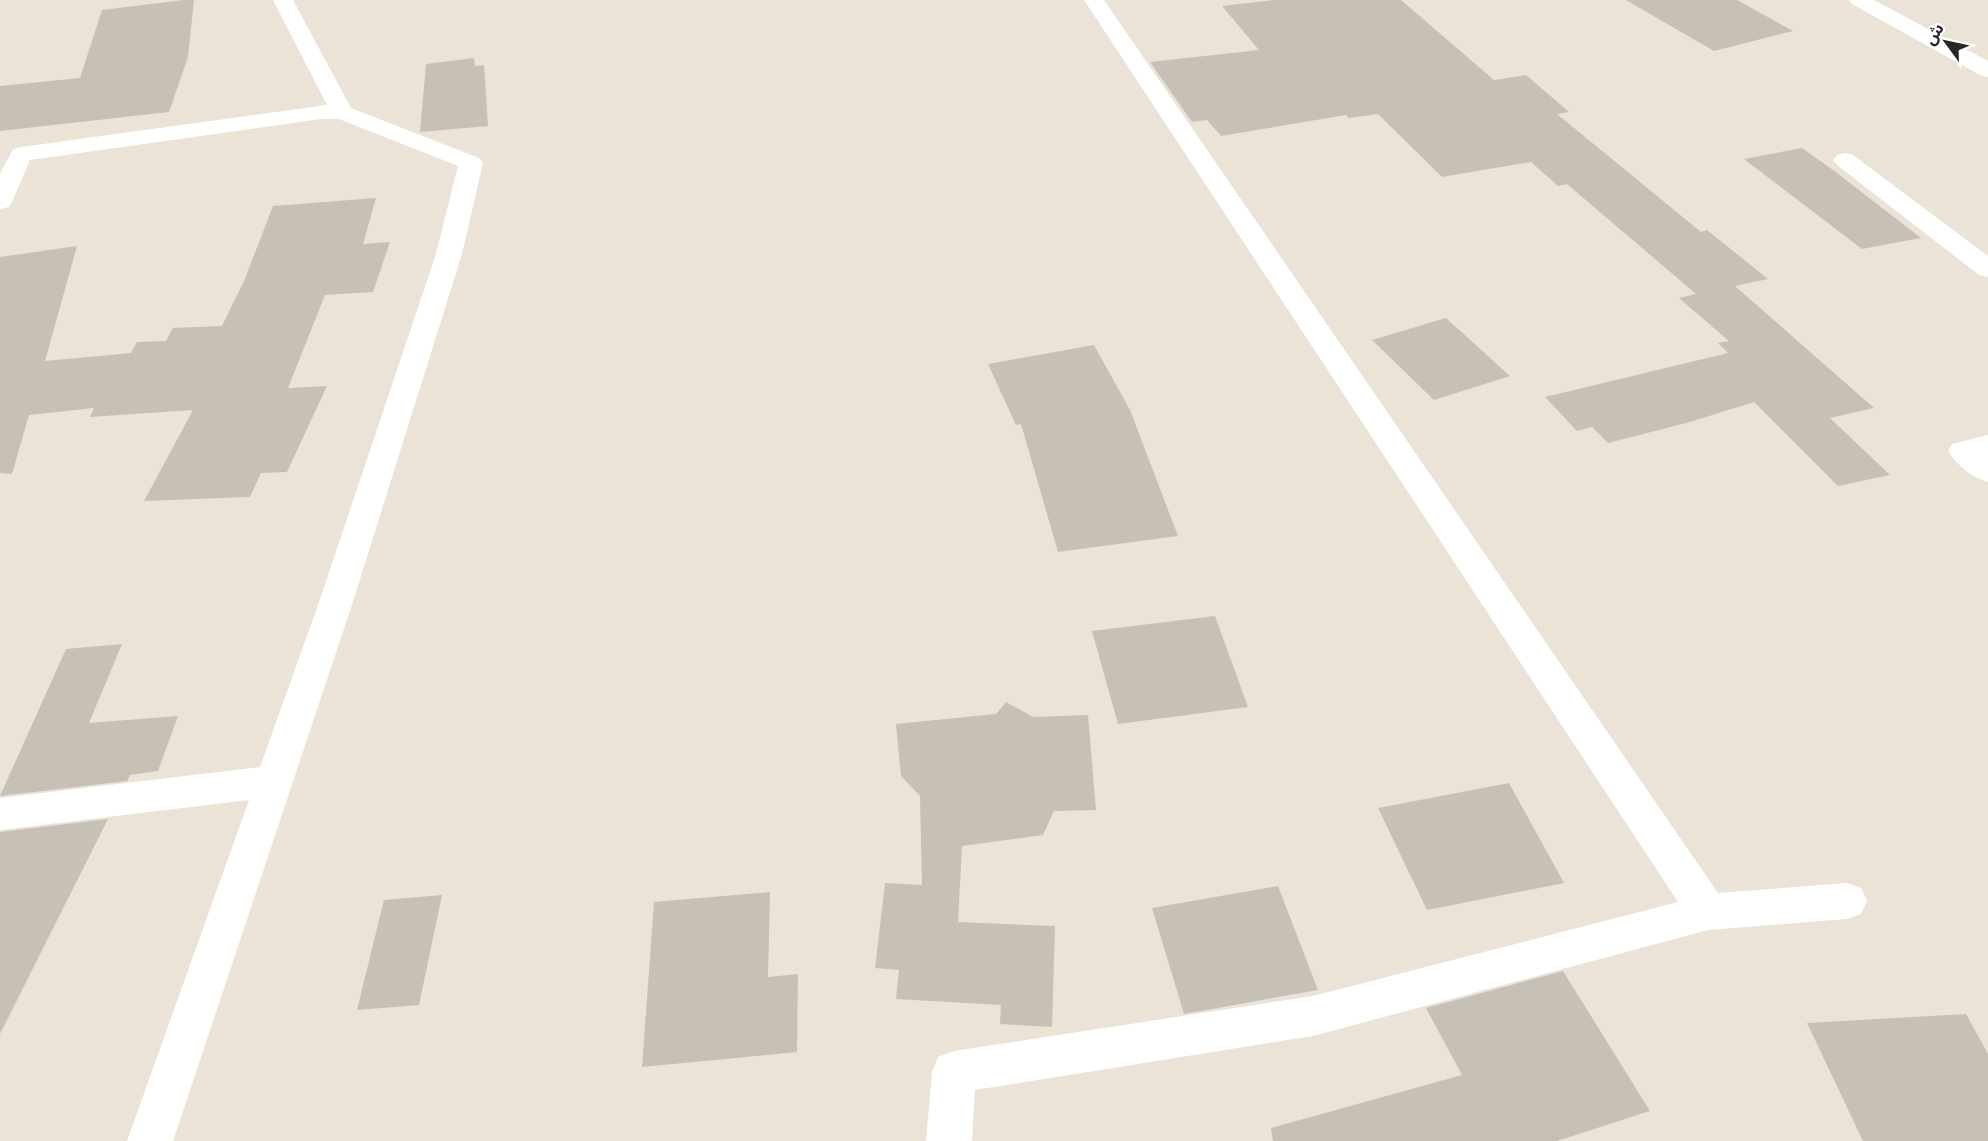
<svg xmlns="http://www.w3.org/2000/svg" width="1988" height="1141" viewBox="0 0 1988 1141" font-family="Figtree,'Noto Sans Arabic',sans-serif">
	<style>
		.building { fill: #c6c0b7 }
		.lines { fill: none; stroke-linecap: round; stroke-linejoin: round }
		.minor { fill: #fff; fill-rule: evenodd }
	</style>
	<rect width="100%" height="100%" fill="#ebe3d6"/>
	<path class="building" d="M 184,0 L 194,0 L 188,57 L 169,112 L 0,131 L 0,86 L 80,78 L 102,10 Z
		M 1274,0 L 1401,0 L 1494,80 L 1526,75 L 1569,112 L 1557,114 L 1701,232 L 1707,230 L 1768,279 L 1735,286 L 1874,408 L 1830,418 L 1890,475 L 1838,486 L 1754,402 L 1690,422 L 1608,443 L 1592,427 L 1577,431 L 1545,397 L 1728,353 L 1718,343 L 1729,341 L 1679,298 L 1696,294 L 1567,184 L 1558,186 L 1531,162 L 1442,177 L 1378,114 L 1349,118 L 1346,115 L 1221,136 L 1207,120 L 1192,122 L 1150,62 L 1259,50 L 1222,6 Z
		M 1626,0 L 1737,0 L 1793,31 L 1714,51 Z
		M 474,58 L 475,66 L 484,65 L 488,126 L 420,132 L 426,64 Z
		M 1802,148 L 1833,170 L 1921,238 L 1862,249 L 1744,159 Z
		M 376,198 L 363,244 L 390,242 L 373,292 L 325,295 L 288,388 L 327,386 L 287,472 L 261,473 L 250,497 L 144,501 L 193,410 L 90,417 L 94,408 L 29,415 L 12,474 L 0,473 L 0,257 L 77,246 L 45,361 L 131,353 L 137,342 L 166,341 L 173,328 L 222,326 L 244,281 L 273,206 Z
		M 1446,318 L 1510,376 L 1434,400 L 1372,340 Z
		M 1094,345 L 1130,410 L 1178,536 L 1058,552 L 1021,424 L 1016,425 L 988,364 Z
		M 1215,616 L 1248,707 L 1118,724 L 1092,631 Z
		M 122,644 L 89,723 L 178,716 L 158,771 L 130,775 L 127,781 L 0,796 L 66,649 Z
		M 1006,702 L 1033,717 L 1088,715 L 1096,810 L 1054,811 L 1043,835 L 962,846 L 958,922 L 1055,926 L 1052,1027 L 1000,1024 L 1001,1005 L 896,999 L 899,970 L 875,968 L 885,883 L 922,885 L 920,796 L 901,776 L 896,724 L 996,714 Z
		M 1509,783 L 1564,883 L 1427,910 L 1378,808 Z
		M 108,819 L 0,1034 L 0,832 Z
		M 1278,886 L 1318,990 L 1184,1014 L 1152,908 Z
		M 770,892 L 768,977 L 798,974 L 797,1052 L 642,1067 L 654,902 Z
		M 442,895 L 419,1005 L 357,1010 L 384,900 Z
		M 1563,971 L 1650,1111 L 1557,1141 L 1273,1141 L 1271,1128 L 1462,1075 L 1426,1008 Z
		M 1966,1014 L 1988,1054 L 1988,1141 L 1863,1141 L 1807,1023 Z"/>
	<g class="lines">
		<path class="minor" d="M 273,0 L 293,0 L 351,108 L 479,158 L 483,163 L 462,254 L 351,608 L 173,1141 L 127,1141 L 249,800 L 0,830 L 0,798 L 260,767 L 317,608 L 436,254 L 458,166 L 339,119 L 321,119 L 30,160 L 12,202 L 9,207 L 0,209 L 0,174 L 13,149 L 21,147 L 327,105 Z
			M 1084,0 L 1104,0 L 1718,893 L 1847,883 L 1861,888 L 1867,901 L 1861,914 L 1847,919 L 1708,930 L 1313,1036 L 975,1090 L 972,1141 L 926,1141 L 932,1072 L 938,1057 L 954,1051 L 1313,996 L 1678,902 Z
			M 1849,0 L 1874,0 L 1988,61 L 1988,77 L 1980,75 L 1852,4 Z
			M 1845,153 L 1853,155 L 1988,256 L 1988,277 L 1979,275 L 1837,165 L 1833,160 L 1837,155 Z
			M 1988,435 L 1988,482 C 1972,478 1957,465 1948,451 L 1952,444 Z"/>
	</g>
	<g transform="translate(1946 42) rotate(303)" stroke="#ffffff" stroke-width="4.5" paint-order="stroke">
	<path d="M0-4.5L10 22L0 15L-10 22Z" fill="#272727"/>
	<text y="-9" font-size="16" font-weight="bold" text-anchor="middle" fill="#272727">ش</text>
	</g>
</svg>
